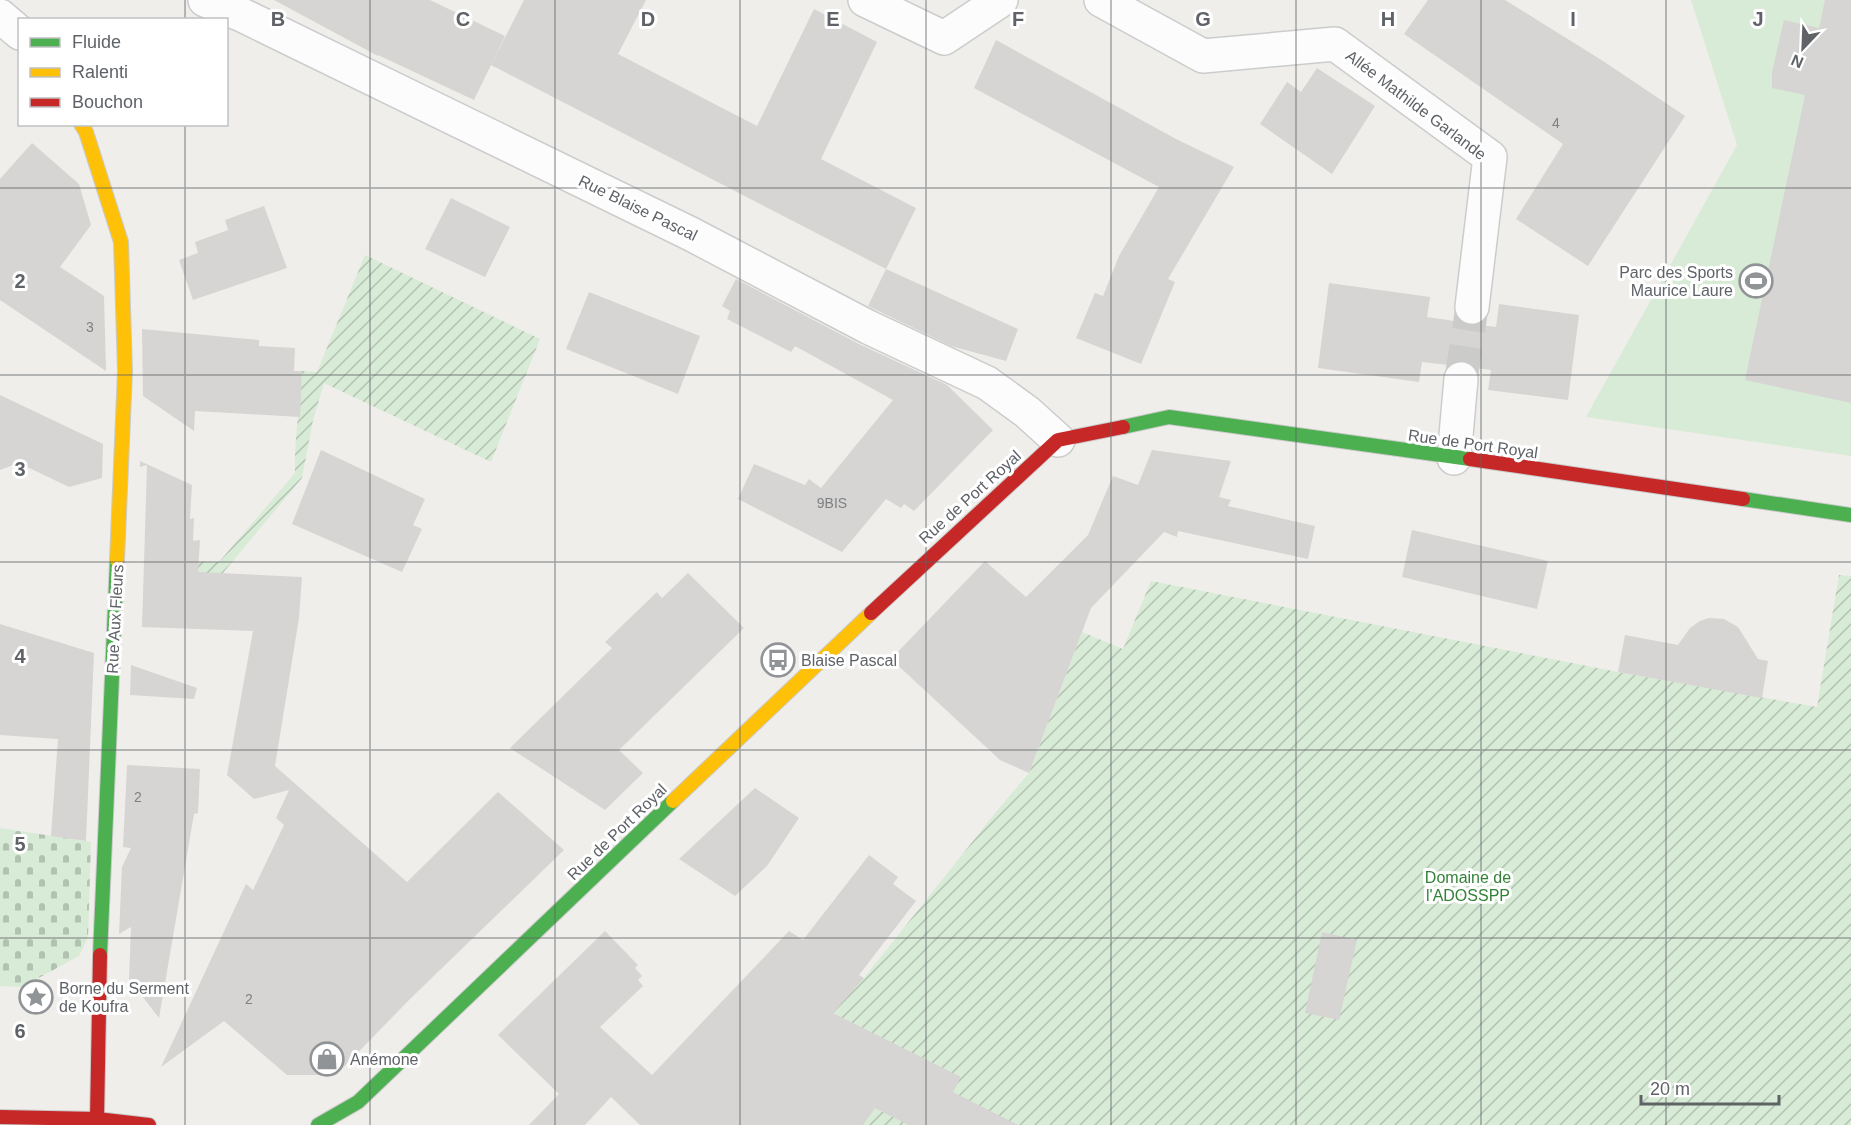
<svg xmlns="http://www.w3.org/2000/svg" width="1851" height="1125" viewBox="0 0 1851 1125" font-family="Helvetica,sans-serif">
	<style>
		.cemetery { fill: url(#cemetery-stones) }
		.garden { fill: url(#garden-furrows) }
		.pitch { fill: #d8ebd6 }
		.building { fill: #d6d5d3 }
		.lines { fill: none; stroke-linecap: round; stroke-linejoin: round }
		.street-tunnel { stroke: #cbcbca; stroke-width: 33; stroke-dasharray: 33 16; stroke-linecap: butt }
		.street-casing { stroke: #cbcccc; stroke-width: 36 }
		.fast-casing { stroke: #cacacb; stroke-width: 16 }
		.slow-casing { stroke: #cacacb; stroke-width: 16 }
		.jam-casing { stroke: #cacacb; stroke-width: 16 }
		.street { stroke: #fdfcfc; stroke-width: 33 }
		.fast { stroke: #4caf50; stroke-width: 14 }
		.slow { stroke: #ffc107; stroke-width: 14 }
		.jam { stroke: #c62828; stroke-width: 14 }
		.grid { fill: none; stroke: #5f6368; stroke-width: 1.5; stroke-opacity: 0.55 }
		.labels { text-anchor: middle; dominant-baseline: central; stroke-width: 6; stroke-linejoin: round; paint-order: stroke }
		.number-label { font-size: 14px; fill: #7e8184 }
		.street-label { font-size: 16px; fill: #5f6368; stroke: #fff }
		.poi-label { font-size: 16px; fill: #5f6368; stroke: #fff; text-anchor: start }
		.park-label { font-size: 16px; fill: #348238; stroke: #fff }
		.grid-label { font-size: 20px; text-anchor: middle; font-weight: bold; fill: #5f6368; stroke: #fff; stroke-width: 6; stroke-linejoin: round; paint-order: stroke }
	</style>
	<defs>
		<pattern id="cemetery-stones" width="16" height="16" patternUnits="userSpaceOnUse" patternTransform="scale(1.5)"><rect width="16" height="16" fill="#d8ebd6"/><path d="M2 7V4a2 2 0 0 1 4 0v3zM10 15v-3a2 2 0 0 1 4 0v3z" fill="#b2c2b1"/></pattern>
		<pattern id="garden-furrows" width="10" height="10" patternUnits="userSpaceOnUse" patternTransform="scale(1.5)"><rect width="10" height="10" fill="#d8ebd6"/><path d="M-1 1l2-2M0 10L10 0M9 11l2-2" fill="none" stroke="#b2c2b1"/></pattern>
	</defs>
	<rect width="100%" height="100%" fill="#efeeea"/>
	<path class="cemetery" d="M 0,828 L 91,842 L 88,937 L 79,956 L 22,987 L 0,986 Z"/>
	<path class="garden" d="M 365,255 L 540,339 L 491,462 L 324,383 L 313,420 L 302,478 L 222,574 L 175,572 L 176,561 L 219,562 L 295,473 C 294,439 300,405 302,371 L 317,372 Z
		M 1839,575 L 1851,576 L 1851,1125 L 727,1125 L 864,978 L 1000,807 L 1029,773 L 1082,632 L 1123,649 L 1151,581 L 1618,672 L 1817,707 Z"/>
	<path class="pitch" d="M 1691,0 L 1851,0 L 1851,456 L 1586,417 L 1737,145 Z"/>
	<path class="building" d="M 274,0 L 430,0 L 505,36 L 474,100 L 378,55 L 378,56 Z
		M 524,0 L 646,0 L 618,54 L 757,126 L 814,9 L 877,42 L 821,159 L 916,208 L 886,269 L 491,65 Z
		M 1428,0 L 1505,0 L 1603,61 L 1685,116 L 1588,266 L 1516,219 L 1563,144 L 1404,34 Z
		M 1825,0 L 1851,0 L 1851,403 L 1745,380 L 1805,95 L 1772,88 L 1772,72 L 1784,20 L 1819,28 Z
		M 996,40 L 1176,139 L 1234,167 L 1168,279 L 1175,282 L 1141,364 L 1076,338 L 1095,293 L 1103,296 L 1119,256 L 1159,187 L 974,88 Z
		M 1317,68 L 1375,106 L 1332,174 L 1260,124 L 1287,82 L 1301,92 Z
		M 32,143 L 79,184 L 91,225 L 60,267 L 104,296 L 106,371 L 0,300 L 0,179 Z
		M 451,198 L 510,227 L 485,277 L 425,249 Z
		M 264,206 L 287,268 L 193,300 L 179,260 L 198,253 L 195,242 L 228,230 L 225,220 Z
		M 886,269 L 1018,329 L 1006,361 L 951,346 L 868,306 Z
		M 736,279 L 859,344 L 947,385 L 993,430 L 914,511 L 904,504 L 901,508 L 886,499 L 842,552 L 738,499 L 754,464 L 805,485 L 809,479 L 821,488 L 893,400 L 795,346 L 791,352 L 727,319 L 730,311 L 722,306 Z
		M 1329,283 L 1430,297 L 1427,317 L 1461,322 L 1469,325 L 1478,325 L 1496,327 L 1499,304 L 1579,315 L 1568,400 L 1488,390 L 1491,370 L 1476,368 L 1471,363 L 1463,360 L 1454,362 L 1449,365 L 1422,362 L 1419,382 L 1318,368 Z
		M 589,292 L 700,336 L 678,394 L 566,349 Z
		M 142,329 L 259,340 L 259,346 L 295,348 L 294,371 L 302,371 L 300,417 L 195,411 L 194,431 L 143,396 Z
		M 0,395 L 103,444 L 102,478 L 69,487 L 19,463 L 0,470 Z
		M 321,450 L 425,499 L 413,525 L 422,529 L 402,572 L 292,524 Z
		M 1152,450 L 1231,461 L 1219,497 L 1231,500 L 1228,506 L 1315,526 L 1308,559 L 1178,531 L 1177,537 L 1164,532 L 1091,608 L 1029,773 L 1000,760 L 891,659 L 985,561 L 1026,597 L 1088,535 L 1113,476 L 1138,485 Z
		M 140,461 L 192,485 L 190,519 L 194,518 L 193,541 L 200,540 L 198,572 L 302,577 L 299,618 L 275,766 L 407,882 L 498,792 L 564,850 L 410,999 L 336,1075 L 287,1075 L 224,1021 L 161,1067 L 246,884 L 253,890 L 284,825 L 276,818 L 289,790 L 254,799 L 227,775 L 253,631 L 142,627 L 147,465 L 140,467 Z
		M 1412,530 L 1548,561 L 1537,609 L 1402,577 Z
		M 688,573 L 744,628 L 619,750 L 643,773 L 605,810 L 510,748 L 612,648 L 605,642 L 657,592 L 662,598 Z
		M 1709,618 L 1724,619 L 1738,627 L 1758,659 L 1768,661 L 1762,698 L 1618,672 L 1625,635 L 1678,645 L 1690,628 L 1700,621 Z
		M 0,624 L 94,653 L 86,841 L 51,836 L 58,739 L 0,735 Z
		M 131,665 L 197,688 L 194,699 L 130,695 Z
		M 127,765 L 200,769 L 198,813 L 194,814 L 159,1018 L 129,979 L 131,927 L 119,934 L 122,867 L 131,848 L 123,847 Z
		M 755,788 L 799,818 L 767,866 L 735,896 L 679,859 Z
		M 869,855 L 898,877 L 893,884 L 916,901 L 859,975 L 864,978 L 833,1013 L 961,1077 L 953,1092 L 1018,1125 L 908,1125 L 875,1108 L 863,1125 L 640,1125 L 611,1097 L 585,1125 L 529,1125 L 559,1094 L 498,1035 L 605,931 L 638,965 L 635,968 L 642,976 L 638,980 L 643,986 L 600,1027 L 652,1075 L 789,931 L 803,940 Z
		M 1322,932 L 1357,940 L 1339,1020 L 1305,1013 Z"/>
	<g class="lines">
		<path class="street-tunnel" d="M 1461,379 L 1472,307"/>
		<defs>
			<path id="street" d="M 205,0 L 242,15 L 691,234 L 868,327 L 987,383 L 1027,412 L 1058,440
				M 865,0 L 944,38 L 1001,0
				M 1101,0 L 1203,56 L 1335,44 L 1490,157 L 1472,307
				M 0,16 L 20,33
				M 1454,458 L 1461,379"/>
			<path id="fast" d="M 1123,427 L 1169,417 L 1470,459
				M 1743,499 L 1851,515
				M 100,955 L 117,560
				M 318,1125 L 358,1102 L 673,801"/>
			<path id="slow" d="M 81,124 L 86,132 L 121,242 L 125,371 L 117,560
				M 673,801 L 871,613"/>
			<path id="jam" d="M 1470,459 L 1743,499
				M 871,613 L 1058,440 L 1123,427
				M 0,1117 L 97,1119 L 149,1125
				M 97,1119 L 100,955"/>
		</defs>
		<use href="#street" class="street-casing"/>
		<use href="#fast" class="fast-casing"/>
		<use href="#slow" class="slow-casing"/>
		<use href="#jam" class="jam-casing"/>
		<use href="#street" class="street"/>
		<use href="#fast" class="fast"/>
		<use href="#slow" class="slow"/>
		<use href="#jam" class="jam"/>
	</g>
	<path class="grid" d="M 185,0 L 185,20M 370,0 L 370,1125M 555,0 L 555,1125M 740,0 L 740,1125M 926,0 L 926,1125M 1111,0 L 1111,1125M 1296,0 L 1296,1125M 1481,0 L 1481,1125M 1666,0 L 1666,1125M 185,124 L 185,1125M 0,188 L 1851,188M 0,375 L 1851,375M 0,562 L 1851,562M 0,750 L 1851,750M 0,938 L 1851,938"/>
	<defs>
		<symbol id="stadium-ring" viewBox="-11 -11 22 22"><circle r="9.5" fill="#fff" stroke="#919496" stroke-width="1.5"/><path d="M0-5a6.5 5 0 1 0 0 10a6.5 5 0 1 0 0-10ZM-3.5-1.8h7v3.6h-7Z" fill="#919496"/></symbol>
		<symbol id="bus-ring" viewBox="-11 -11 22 22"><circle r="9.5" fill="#fff" stroke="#919496" stroke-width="1.5"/><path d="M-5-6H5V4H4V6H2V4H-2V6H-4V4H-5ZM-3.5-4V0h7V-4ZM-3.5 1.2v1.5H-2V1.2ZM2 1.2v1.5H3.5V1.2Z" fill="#919496"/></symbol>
		<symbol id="sight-ring" viewBox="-11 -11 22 22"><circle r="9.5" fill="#fff" stroke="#919496" stroke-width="1.5"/><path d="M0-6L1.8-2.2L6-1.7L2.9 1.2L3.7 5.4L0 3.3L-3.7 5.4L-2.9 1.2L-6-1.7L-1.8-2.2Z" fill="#919496"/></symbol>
		<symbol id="shop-ring" viewBox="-11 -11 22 22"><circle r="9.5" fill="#fff" stroke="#919496" stroke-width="1.5"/><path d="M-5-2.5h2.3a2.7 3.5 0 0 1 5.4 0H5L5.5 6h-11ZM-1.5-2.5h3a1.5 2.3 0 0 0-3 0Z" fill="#919496"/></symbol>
	</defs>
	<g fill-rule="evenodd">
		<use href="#stadium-ring" x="1737" y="262" width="38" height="38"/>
		<use href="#bus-ring" x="759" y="641" width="38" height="38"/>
		<use href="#sight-ring" x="17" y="978" width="38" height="38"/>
		<use href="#shop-ring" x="308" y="1040" width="38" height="38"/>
	</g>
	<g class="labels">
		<g class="number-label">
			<text x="1556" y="123">4</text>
			<text x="90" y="327">3</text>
			<text x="832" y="503">9BIS</text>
			<text x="138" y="797">2</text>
			<text x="249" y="999">2</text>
		</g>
		<g class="street-label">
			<text transform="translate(1416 105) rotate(37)">Allée Mathilde Garlande</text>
			<text transform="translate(638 208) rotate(26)">Rue Blaise Pascal</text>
			<text transform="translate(1473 444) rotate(8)">Rue de Port Royal</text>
			<text transform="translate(970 497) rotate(-42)">Rue de Port Royal</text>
			<text transform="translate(115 619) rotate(-87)">Rue Aux Fleurs</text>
			<text transform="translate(617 832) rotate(-44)">Rue de Port Royal</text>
		</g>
		<g class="poi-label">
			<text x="1733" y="272" text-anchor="end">Parc des Sports<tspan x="1733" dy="18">Maurice Laure</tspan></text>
			<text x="801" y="660">Blaise Pascal</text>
			<text x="59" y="988">Borne du Serment<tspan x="59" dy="18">de Koufra</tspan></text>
			<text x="350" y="1059">Anémone</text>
		</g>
		<g class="park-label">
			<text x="1468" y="877">Domaine de<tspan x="1468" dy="18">l'ADOSSPP</tspan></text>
		</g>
	</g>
	<g class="grid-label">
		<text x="278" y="26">B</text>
		<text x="463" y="26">C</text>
		<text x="648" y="26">D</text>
		<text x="833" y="26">E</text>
		<text x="1018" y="26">F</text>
		<text x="1203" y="26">G</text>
		<text x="1388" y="26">H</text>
		<text x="1573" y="26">I</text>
		<text x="1758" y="26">J</text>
		<text x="20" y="288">2</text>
		<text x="20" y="476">3</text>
		<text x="20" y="663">4</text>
		<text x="20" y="851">5</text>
		<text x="20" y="1038">6</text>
	</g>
	<rect x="18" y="18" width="210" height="108" fill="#ffffff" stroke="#bfc1c3" stroke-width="1.5"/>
	<rect x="30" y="38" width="30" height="9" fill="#4caf50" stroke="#bfc1c3" stroke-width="1.5"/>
	<text x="72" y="48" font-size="18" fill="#5f6368">Fluide</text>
	<rect x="30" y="68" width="30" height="9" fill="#ffc107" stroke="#bfc1c3" stroke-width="1.5"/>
	<text x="72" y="78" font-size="18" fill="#5f6368">Ralenti</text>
	<rect x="30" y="98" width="30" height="9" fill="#c62828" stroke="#bfc1c3" stroke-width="1.5"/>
	<text x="72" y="108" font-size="18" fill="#5f6368">Bouchon</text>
	<g transform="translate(1803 48) rotate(203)" stroke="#ffffff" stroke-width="4.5" paint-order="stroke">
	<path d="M0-4.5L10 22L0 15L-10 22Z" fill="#5f6368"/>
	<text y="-9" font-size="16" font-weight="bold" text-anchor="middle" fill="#5f6368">N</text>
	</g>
	<path d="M1641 1095v9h138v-9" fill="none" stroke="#5f6368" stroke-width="3"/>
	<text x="1650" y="1095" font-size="18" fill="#5f6368" stroke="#ffffff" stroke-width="4.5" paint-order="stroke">20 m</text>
</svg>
